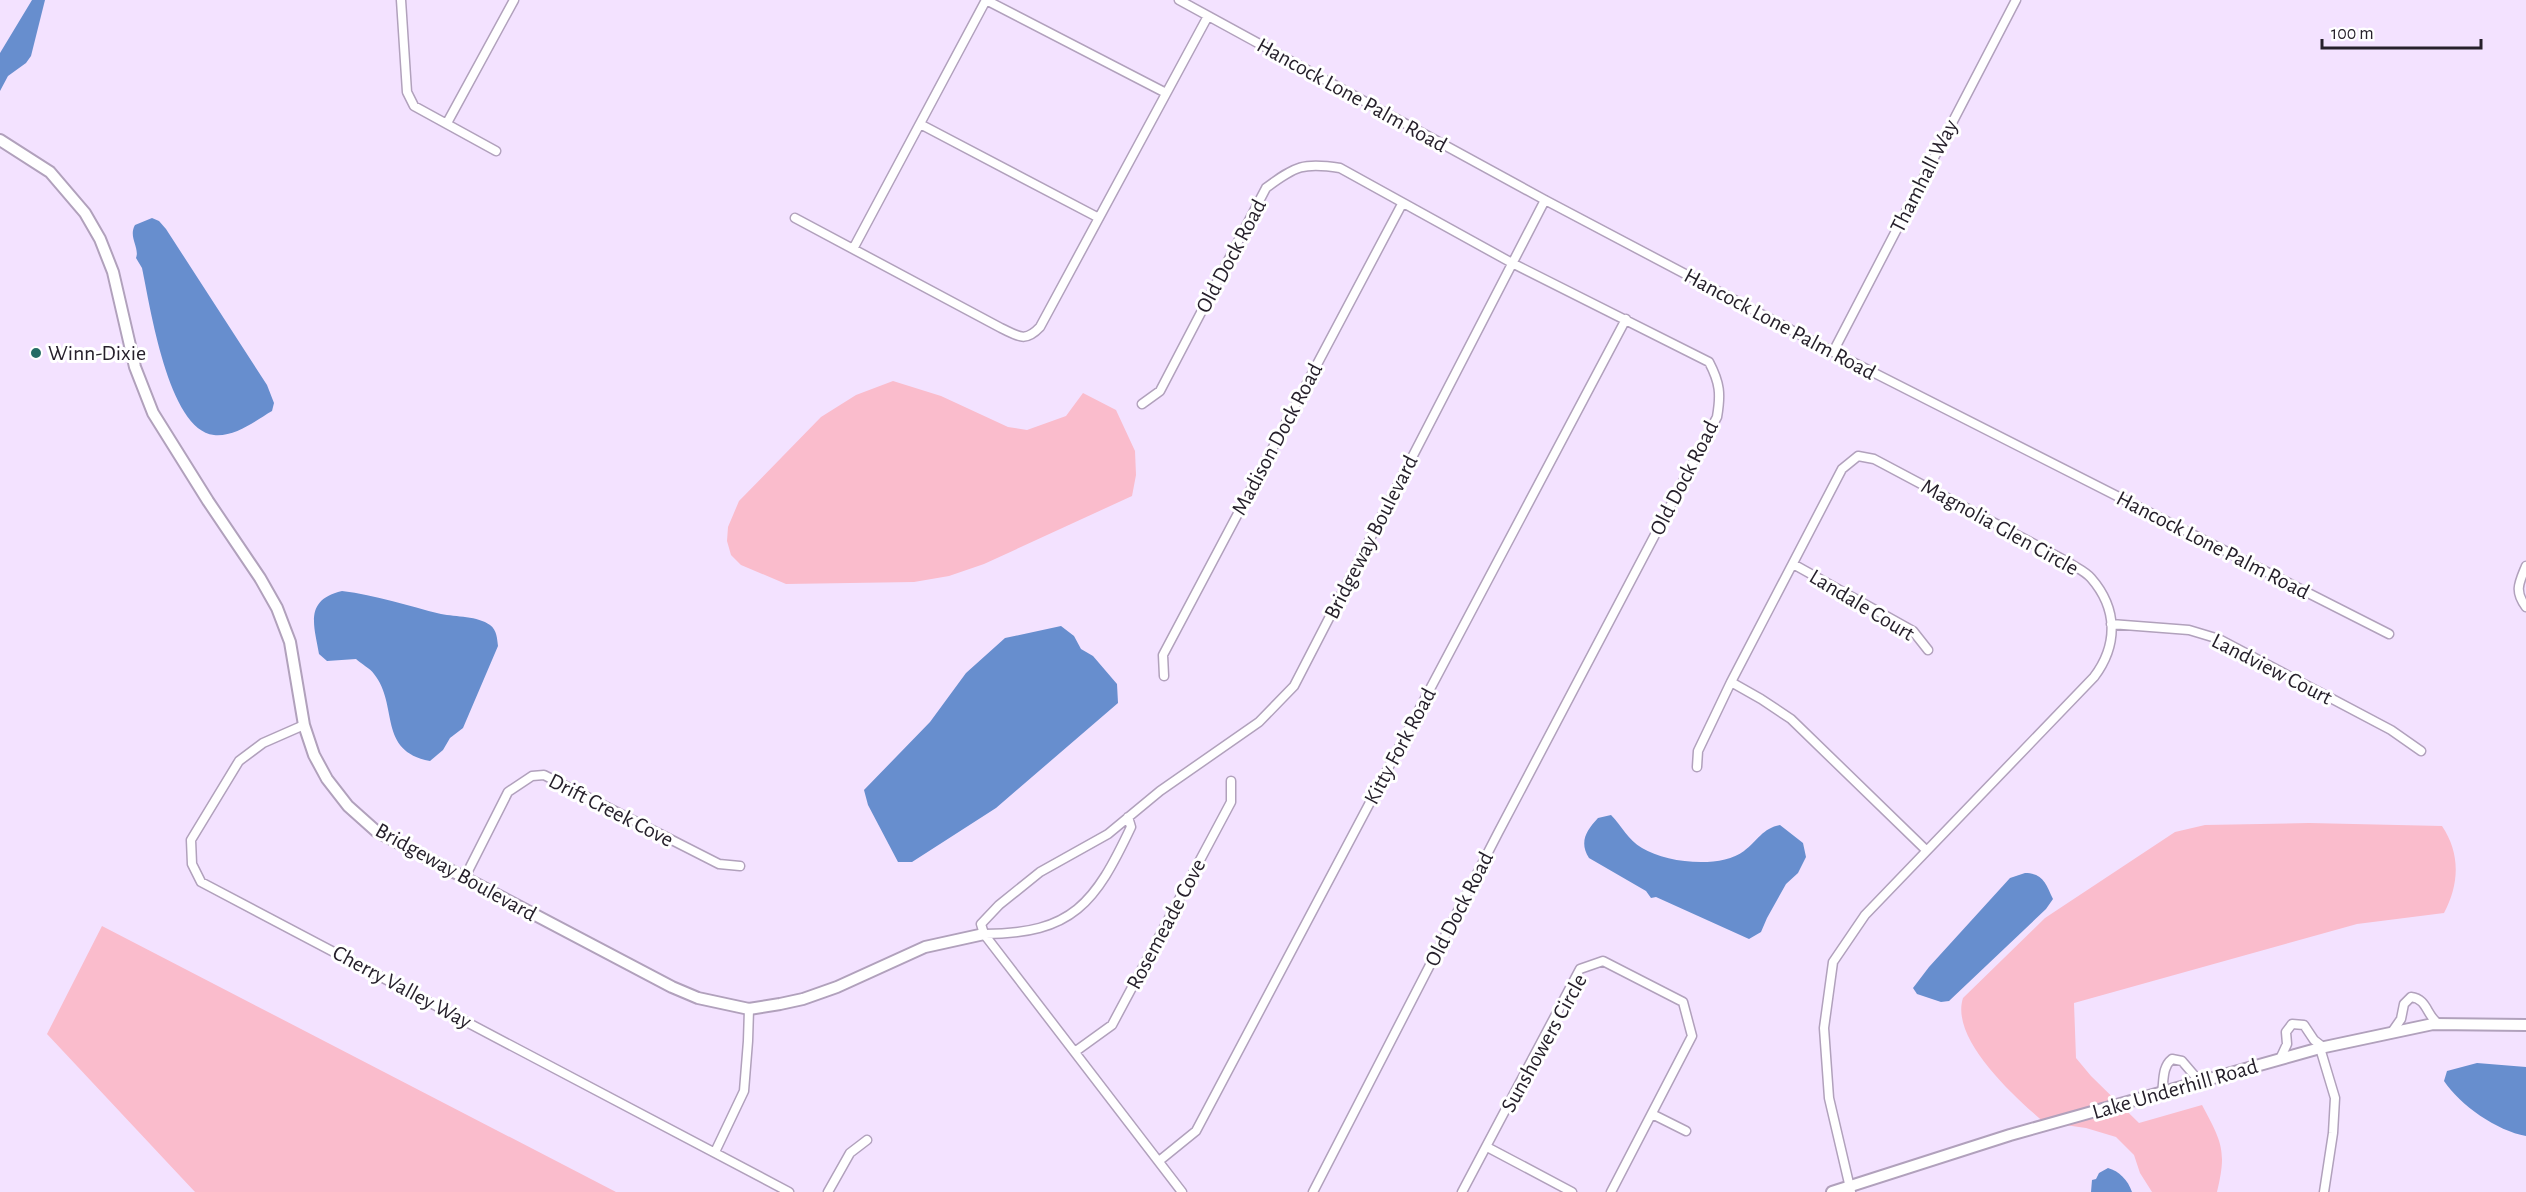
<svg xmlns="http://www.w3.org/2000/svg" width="2526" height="1192" viewBox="0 0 2526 1192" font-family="'Alegreya Sans',sans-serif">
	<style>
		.green { fill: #fabccc }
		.water { fill: #678ece }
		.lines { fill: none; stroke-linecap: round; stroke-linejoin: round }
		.minor-casing { stroke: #b1a1bc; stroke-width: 11 }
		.tertiary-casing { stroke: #b1a1bc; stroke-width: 14 }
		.minor { stroke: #fff; stroke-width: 8 }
		.tertiary { stroke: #fff; stroke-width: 10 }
		.poi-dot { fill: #256d65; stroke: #fff; stroke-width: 2 }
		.labels { text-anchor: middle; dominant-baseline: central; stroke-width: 6; stroke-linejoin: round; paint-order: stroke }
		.street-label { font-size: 22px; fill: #26202b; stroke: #fff }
		.poi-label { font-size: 22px; fill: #26202b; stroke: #fff; text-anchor: start }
	</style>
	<rect width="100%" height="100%" fill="#f3e2ff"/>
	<path class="green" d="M 893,381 L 941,396 L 1008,427 L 1027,430 L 1066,416 L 1083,393 L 1116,410 L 1135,451 L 1136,475 L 1132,496 L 984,564 L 949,576 L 914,582 L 786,584 L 741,565 L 731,555 L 727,541 L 728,527 L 739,501 L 821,417 L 856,395 Z
		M 2309,823 L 2442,826 C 2461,854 2459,885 2444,913 L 2357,924 L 2074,1003 L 2076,1058 L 2091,1076 L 2139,1123 L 2202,1105 C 2222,1142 2227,1151 2217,1192 L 2152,1192 L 2140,1173 L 2134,1155 L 2116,1137 L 2086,1128 L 2065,1125 L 2052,1129 C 2022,1104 1949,1041 1963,998 L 2045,918 L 2175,832 L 2205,825 Z
		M 102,926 L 616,1192 L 195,1192 L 47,1034 Z"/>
	<path class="water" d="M 32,0 L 45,0 L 31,56 L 26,63 L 8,76 L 0,91 L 0,53 Z
		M 152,218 L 159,221 L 166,229 L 267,385 L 274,403 L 272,411 C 255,421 235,437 214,435 C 168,430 150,305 142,268 L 136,258 C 140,248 128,237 135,225 Z
		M 342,591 C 376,595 408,606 441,614 C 456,617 478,616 490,625 C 497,630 497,639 498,646 L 463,728 L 450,738 L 443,750 L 430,761 C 377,751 399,705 374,674 C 370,668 361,664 356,659 L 327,661 L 319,654 C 314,625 304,600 342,591 Z
		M 1061,626 L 1074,636 L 1081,649 L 1093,656 L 1117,684 L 1118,703 L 996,808 L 912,862 L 898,862 L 868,805 L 864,790 L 930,722 L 966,673 L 1005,638 Z
		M 1611,815 C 1622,826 1628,840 1642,848 C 1667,863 1720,869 1744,851 C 1757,841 1763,828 1780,825 L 1803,843 L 1806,857 L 1798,873 L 1786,884 L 1767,918 L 1761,932 L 1749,939 L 1656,897 L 1651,898 L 1646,891 L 1589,858 C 1579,842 1586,831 1598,818 Z
		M 2025,873 C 2043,873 2046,884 2053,899 L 2046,909 L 1949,1001 L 1941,1002 L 1917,994 L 1913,988 L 1929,967 L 2010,878 Z
		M 2477,1063 L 2526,1067 L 2526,1136 C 2497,1131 2460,1105 2444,1081 L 2447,1071 Z
		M 2108,1168 C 2119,1171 2128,1180 2132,1192 L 2091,1192 L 2092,1180 L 2096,1179 L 2099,1173 Z"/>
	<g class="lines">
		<defs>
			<path id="minor" d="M 401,0 L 407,92 L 414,106 L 496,151
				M 1179,0 L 1545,200 L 1833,352 L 2389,634
				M 447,123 L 514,0
				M 920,124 L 1099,218
				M 795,218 L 1001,328 C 1018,336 1025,343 1040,327 L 1208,16
				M 853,249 L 986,0 L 1166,93
				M 1833,352 L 2016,0
				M 1142,404 L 1160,391 L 1266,188 C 1295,166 1304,162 1340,168 L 1512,263 L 1709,362 C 1720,383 1721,394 1717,417 L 1498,833 L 1313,1192
				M 1793,564 L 1913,631 L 1928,650
				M 2526,566 C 2519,583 2514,591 2526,607
				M 2111,624 L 2189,630 L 2219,639 L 2391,730 L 2421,751
				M 1164,676 L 1163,655 L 1402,204
				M 1731,682 L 1761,699 L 1791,719 L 1926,850
				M 304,725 L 263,743 L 239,761 L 191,840 L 192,864 L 201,882 L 789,1192
				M 1697,767 L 1698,751 L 1731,682 L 1842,469 L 1858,456 L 1874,459 L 2068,562 C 2075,567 2085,571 2091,578 C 2118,609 2118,645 2094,677 L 1865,915 L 1833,962 L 1824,1028 L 1829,1098 L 1851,1192
				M 464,879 L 508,792 L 532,776 L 544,775 L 719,864 L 740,866
				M 984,934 C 1073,934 1095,903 1131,827 L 1128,817
				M 2392,1032 L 2401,1019 L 2404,1004 L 2411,997 C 2428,999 2426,1016 2439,1024
				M 2320,1048 L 2335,1098 L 2333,1133 L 2324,1192
				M 1076,1051 L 1112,1025 L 1231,802 L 1231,781
				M 2280,1059 L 2287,1044 L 2286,1032 L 2292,1024 L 2304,1025 L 2314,1040 L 2323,1047
				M 2162,1093 C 2164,1080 2162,1067 2172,1059 L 2182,1061 L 2200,1082
				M 1652,1114 L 1686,1131
				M 1487,1147 L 1572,1192
				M 715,1152 L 744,1091 L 748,1041 L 749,1009
				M 1159,1161 L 1196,1131 L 1626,319
				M 828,1192 L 850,1153 L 867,1140
				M 1182,1192 L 984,934 L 981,924 L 999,905 L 1040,872 L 1108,834 L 1160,791 L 1259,722 L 1294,686 L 1545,200
				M 1462,1192 L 1580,969 L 1603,961 L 1683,1002 L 1692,1036 L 1611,1192"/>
			<path id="tertiary" d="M 0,140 L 50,172 L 85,213 L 100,239 L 113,272 L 135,367 L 153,413 L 208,501 L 260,578 L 277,608 L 290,642 L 304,725 L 314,755 L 327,779 L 348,806 L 376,831 L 672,987 L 698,998 L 749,1009 L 780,1004 L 803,999 L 837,987 L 925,947 L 984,934
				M 1832,1192 L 2010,1135 L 2320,1048 L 2433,1024 L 2526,1025"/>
		</defs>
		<use href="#minor" class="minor-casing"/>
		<use href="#tertiary" class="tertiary-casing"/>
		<use href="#minor" class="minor"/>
		<use href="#tertiary" class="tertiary"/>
	</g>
	<circle class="poi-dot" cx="36" cy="353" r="6"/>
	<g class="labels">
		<g class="street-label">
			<text transform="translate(1352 95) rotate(29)">Hancock Lone Palm Road</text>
			<text transform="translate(1924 176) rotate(-63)">Thamhall Way</text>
			<text transform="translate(1231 256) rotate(-62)">Old Dock Road</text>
			<text transform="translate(1780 324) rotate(28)">Hancock Lone Palm Road</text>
			<text transform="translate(1277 439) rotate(-62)">Madison Dock Road</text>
			<text transform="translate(1684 478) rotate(-63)">Old Dock Road</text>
			<text transform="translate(2000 527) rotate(29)">Magnolia Glen Circle</text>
			<text transform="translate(1371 537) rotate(-63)">Bridgeway Boulevard</text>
			<text transform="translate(2213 545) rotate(27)">Hancock Lone Palm Road</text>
			<text transform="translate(1862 605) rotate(31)">Landale Court</text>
			<text transform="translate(2272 669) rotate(27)">Landview Court</text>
			<text transform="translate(1400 746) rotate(-62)">Kitty Fork Road</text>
			<text transform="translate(611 810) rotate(27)">Drift Creek Cove</text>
			<text transform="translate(456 872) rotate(29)">Bridgeway Boulevard</text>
			<text transform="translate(1459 909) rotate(-63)">Old Dock Road</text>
			<text transform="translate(1166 924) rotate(-62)">Rosemeade Cove</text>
			<text transform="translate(402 987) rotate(28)">Cherry Valley Way</text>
			<text transform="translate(1544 1043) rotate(-61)">Sunshowers Circle</text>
			<text transform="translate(2175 1089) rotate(-16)">Lake Underhill Road</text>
		</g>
		<g class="poi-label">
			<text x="48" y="353">Winn-Dixie</text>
		</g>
	</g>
	<path d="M2322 39v9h159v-9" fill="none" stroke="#26202b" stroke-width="3"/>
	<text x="2331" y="39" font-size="18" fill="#26202b" stroke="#ffffff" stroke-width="4.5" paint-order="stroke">100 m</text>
</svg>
